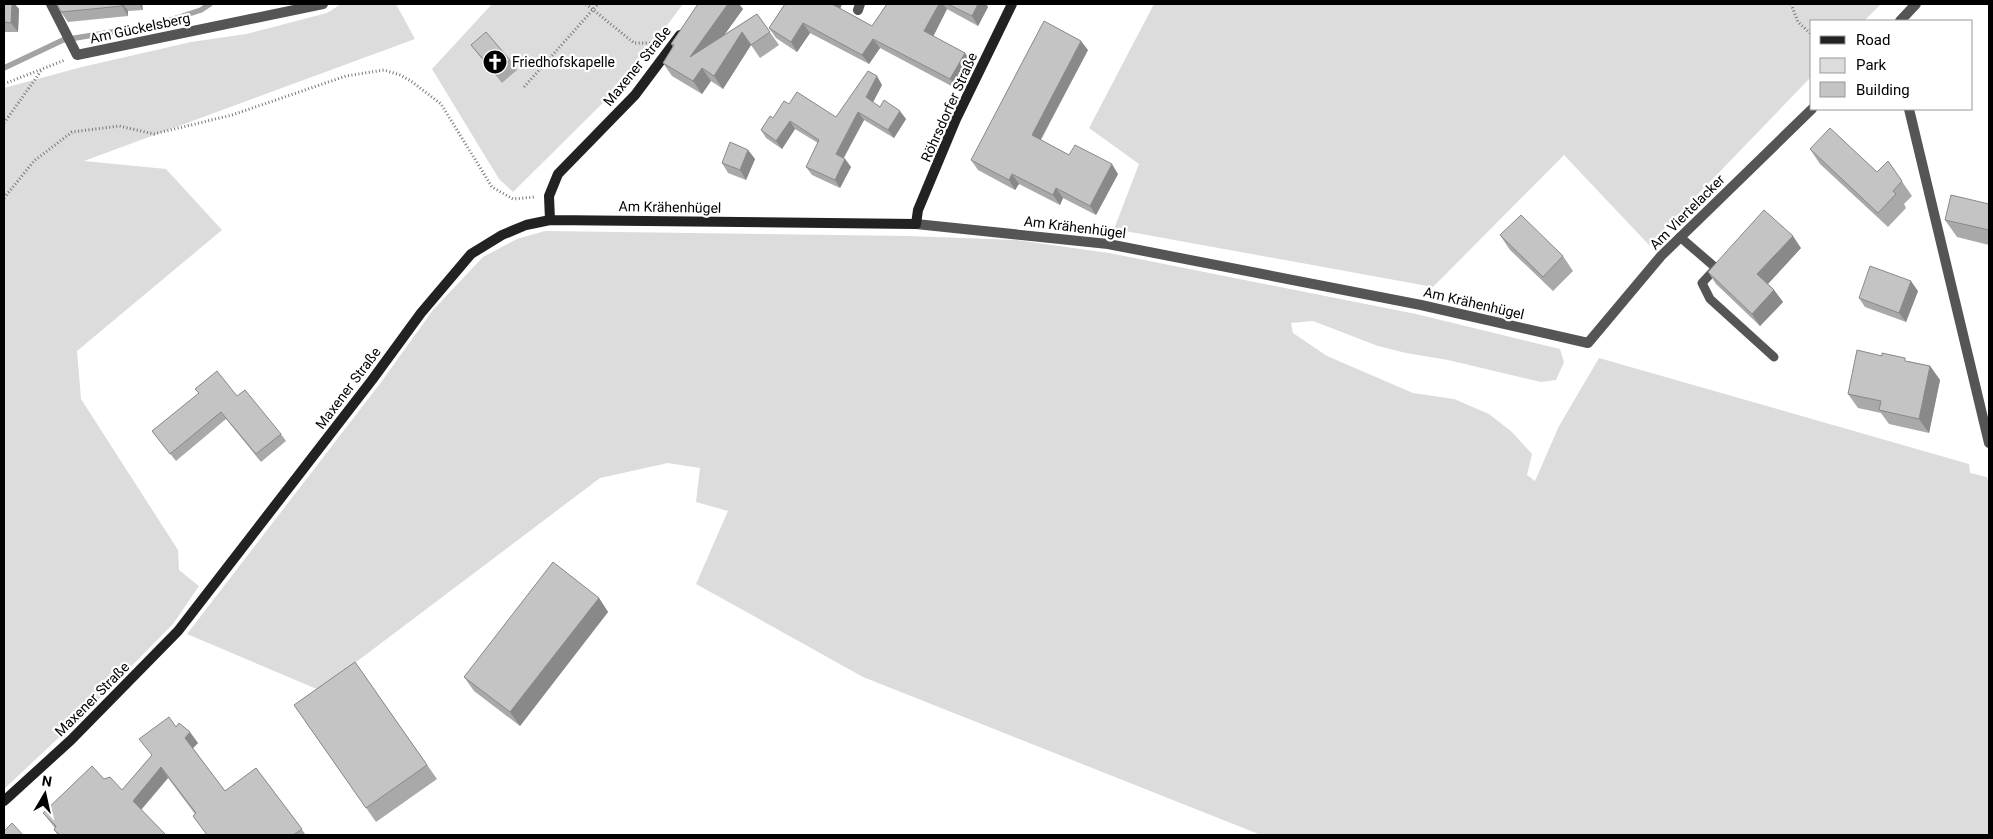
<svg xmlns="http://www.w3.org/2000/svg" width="1993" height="839" viewBox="0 0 1993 839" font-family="Roboto,sans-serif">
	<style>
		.green { fill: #dcdcdc }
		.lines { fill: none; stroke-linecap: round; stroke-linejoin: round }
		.stream { stroke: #a3a3a3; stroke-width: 5.5 }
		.path { stroke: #777; stroke-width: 3; stroke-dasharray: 1 2.5; stroke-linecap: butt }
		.lane { stroke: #555; stroke-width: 9 }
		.street { stroke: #555; stroke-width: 10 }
		.secondary { stroke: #222; stroke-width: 10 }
		.wall { fill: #a9a9a9 }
		.shaded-wall { fill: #898989 }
		.building { fill: #c4c4c4; stroke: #898989 }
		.labels { text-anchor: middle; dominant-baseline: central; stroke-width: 4.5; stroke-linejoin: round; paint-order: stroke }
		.street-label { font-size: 14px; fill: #000; stroke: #fff }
		.poi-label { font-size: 14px; fill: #000; stroke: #fff; text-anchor: start }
	</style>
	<rect width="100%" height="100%" fill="#fff"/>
	<path class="green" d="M 341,4 L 396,4 L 415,39 L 84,161 L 166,169 L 222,230 L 77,351 L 81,399 L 178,550 L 179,570 L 199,586 L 173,624 L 83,715 L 4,789 L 4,88 L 82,67 L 191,42 L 246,34 L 327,13 Z
		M 492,4 L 683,4 L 626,80 L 513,192 L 499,179 L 432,69 Z
		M 1154,4 L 1881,4 L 1864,21 L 1812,21 L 1812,76 L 1649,245 L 1564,155 L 1433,287 L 1114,229 L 1139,164 L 1089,128 Z
		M 545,231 L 909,236 L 1016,240 L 1109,253 L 1416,314 L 1560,349 L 1564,362 L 1556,380 L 1541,382 L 1448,360 L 1406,353 L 1378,346 L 1313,321 L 1291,323 L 1293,333 L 1327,356 L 1413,393 L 1454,399 L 1489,414 L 1512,432 L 1532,454 L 1527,475 L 1535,481 L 1559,426 L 1599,358 L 1969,464 L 1970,473 L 1987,477 L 1989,486 L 1989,835 L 1261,835 L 863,677 L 696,584 L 728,511 L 696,502 L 700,468 L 668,463 L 600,478 L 319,690 L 187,634 L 382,381 L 433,310 L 483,257 L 517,239 Z"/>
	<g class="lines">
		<path class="stream" d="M 4,68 L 63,40 L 155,25 L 201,10 L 210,4"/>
		<path class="path" d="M 586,4 L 634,43 L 654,43 L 656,44
			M 1791,4 L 1798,22 L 1812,35
			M 4,84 L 65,60
			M 524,87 L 598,4
			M 4,123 L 41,71
			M 4,198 L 34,161 L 72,132 L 119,126 L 154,134 L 232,115 L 346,76 L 384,70 L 400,75 L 411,81 L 441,104 L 492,187 L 513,199 L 535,197"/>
		<path class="lane" d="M 1680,237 L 1716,268 L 1702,283 L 1710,299 L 1774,357"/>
		<path class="street" d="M 51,4 L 77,55 L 323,4
			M 858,10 L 860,4
			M 1900,21 L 1916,4
			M 1909,109 L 1989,443
			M 916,224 L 1108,244 L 1421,305 L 1588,343 L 1661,256 L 1812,109"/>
		<path class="secondary" d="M 550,220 L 549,196 L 558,174 L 635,95 L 680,35
			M 4,801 L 71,740 L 178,631 L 372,380 L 421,313 L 471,254 L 502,235 L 526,225 L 550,220 L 916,224 L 918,210 L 956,119 L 1012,4"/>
	</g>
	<path class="wall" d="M 4,4 L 19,9 L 18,32 L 4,32 Z
		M 57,4 L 142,4 L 143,10 L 128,11 L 128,16 L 68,22 L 61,12 Z
		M 698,4 L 739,4 L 743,9 L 724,35 L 757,14 L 779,45 L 760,58 L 751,45 L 723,89 L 711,81 L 702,94 L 672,76 L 663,63 L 673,47 L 671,44 Z
		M 785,4 L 842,4 L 840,9 L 872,26 L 887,4 L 986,4 L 988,7 L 978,26 L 947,9 L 933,36 L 965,53 L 971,62 L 957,89 L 880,48 L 869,64 L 810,33 L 797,52 L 776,38 L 769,28 Z
		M 471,45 L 510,60 L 517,70 L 502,83 L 478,54 Z
		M 1088,50 L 1041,140 L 1069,155 L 1118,174 L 1096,215 L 1063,198 L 1060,205 L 1019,184 L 1015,190 L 978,170 L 971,160 Z
		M 882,85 L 873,102 L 880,107 L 906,119 L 894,138 L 864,120 L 844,158 L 845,159 L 851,167 L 840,188 L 812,175 L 806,167 L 818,143 L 795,129 L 782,149 L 766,138 L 761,130 L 773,118 L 836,117 Z
		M 1810,149 L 1877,172 L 1888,161 L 1912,196 L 1904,204 L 1906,208 L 1888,227 L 1820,164 Z
		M 748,150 L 755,159 L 746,180 L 728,173 L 722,163 Z
		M 1989,204 L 1989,245 L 1957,237 L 1945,220 Z
		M 1500,235 L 1563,256 L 1573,271 L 1553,291 L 1510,250 Z
		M 1801,248 L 1768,284 L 1774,290 L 1783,302 L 1760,326 L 1716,284 L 1708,272 Z
		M 1918,291 L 1906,322 L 1865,307 L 1859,298 Z
		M 1908,361 L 1930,366 L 1940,380 L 1929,433 L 1889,424 L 1881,413 L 1858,408 L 1848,394 Z
		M 195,389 L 237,396 L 281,434 L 286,441 L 261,462 L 226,419 L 176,461 L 152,431 L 199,394 Z
		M 599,598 L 608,612 L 520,726 L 474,691 L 464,677 Z
		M 355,662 L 437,779 L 376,822 L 294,705 Z
		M 176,727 L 198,743 L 193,748 L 225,791 L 256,768 L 306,835 L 207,835 L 195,814 L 168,778 L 141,810 L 166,835 L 58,835 L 54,830 L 55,828 L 43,813 L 104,779 L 122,790 Z"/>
	<path class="shaded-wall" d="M 12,4 L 15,4 L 19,9 L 18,32 L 11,23 Z
		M 121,4 L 123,4 L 128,11 L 128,16 L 122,6 Z
		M 139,4 L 142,4 L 143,10 Z
		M 728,4 L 739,4 L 743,9 L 699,70 L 690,57 Z
		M 832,4 L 842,4 L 838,14 Z
		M 939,4 L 943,4 L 947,9 L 931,41 L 924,31 Z
		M 978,4 L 986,4 L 988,7 L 978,26 L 972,16 Z
		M 803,23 L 810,33 L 797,52 L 791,42 Z
		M 742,32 L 751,45 L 723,89 L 714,76 Z
		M 873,39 L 880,48 L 869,64 L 862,55 Z
		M 1081,41 L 1088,50 L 1038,144 L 1032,135 Z
		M 965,53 L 971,62 L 957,89 L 950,79 Z
		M 702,68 L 711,81 L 702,94 L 693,81 Z
		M 877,76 L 882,85 L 871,106 L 866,97 Z
		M 900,111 L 906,119 L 894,138 L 888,130 Z
		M 858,112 L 864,120 L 841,162 L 836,154 Z
		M 790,121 L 795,129 L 782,149 L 776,141 Z
		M 748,150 L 755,159 L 746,180 L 740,170 Z
		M 845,159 L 851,167 L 840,188 L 835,180 Z
		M 1112,164 L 1118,174 L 1096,215 L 1090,206 Z
		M 1012,174 L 1019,184 L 1015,190 L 1009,180 Z
		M 1056,188 L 1063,198 L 1060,205 L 1053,195 Z
		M 1793,236 L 1801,248 L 1766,286 L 1757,274 Z
		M 1911,281 L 1918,291 L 1906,322 L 1899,313 Z
		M 1774,290 L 1783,302 L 1760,326 L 1752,314 Z
		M 1930,366 L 1940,380 L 1929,433 L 1919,419 Z
		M 599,598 L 608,612 L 520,726 L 510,712 Z
		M 190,732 L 198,743 L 192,749 L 185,738 Z
		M 161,767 L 168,778 L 140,811 L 133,801 Z"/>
	<path class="building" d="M 4,4 L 12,4 L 11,23 L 4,22 Z
		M 57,4 L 121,4 L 122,6 L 61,12 Z
		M 698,4 L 728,4 L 690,57 L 757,14 L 770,32 L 751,45 L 742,32 L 714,76 L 702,68 L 693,81 L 663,63 L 674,45 L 671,44 Z
		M 785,4 L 832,4 L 872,26 L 887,4 L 939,4 L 924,31 L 965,53 L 950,79 L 873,39 L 862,55 L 803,23 L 791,42 L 769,28 Z
		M 948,4 L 978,4 L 972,16 Z
		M 1044,21 L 1081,41 L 1032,135 L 1069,155 L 1075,145 L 1112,164 L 1090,206 L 1056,188 L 1053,195 L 1012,174 L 1009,180 L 971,160 Z
		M 486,32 L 510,60 L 495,73 L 471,45 Z
		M 868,71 L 877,76 L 866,97 L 880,107 L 884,100 L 900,111 L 888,130 L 858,112 L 836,154 L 845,159 L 835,180 L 806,167 L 819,140 L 790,121 L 776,141 L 761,130 L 770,116 L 773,118 L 784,101 L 789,104 L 797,92 L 836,117 Z
		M 1830,128 L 1877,172 L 1888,161 L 1902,181 L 1893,191 L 1896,194 L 1878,213 L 1810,149 Z
		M 730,142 L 748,150 L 740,170 L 722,163 Z
		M 1951,195 L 1989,204 L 1989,230 L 1945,220 Z
		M 1764,210 L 1793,236 L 1757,274 L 1774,290 L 1752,314 L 1708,272 Z
		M 1521,215 L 1563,256 L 1543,277 L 1500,235 Z
		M 1870,266 L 1911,281 L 1899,313 L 1859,298 Z
		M 1857,350 L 1882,356 L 1882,353 L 1905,358 L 1905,361 L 1930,366 L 1919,419 L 1879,410 L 1881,401 L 1848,394 Z
		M 217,371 L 237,396 L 245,390 L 281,434 L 256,454 L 221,412 L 170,454 L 152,431 L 199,393 L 195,389 Z
		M 553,562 L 599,598 L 510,712 L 464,677 Z
		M 355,662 L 427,765 L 366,808 L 294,705 Z
		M 169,717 L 176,727 L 179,723 L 190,732 L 185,738 L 225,791 L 256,768 L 302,829 L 293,835 L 207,835 L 193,816 L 196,813 L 161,767 L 133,801 L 166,835 L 60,835 L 54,830 L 56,826 L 43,813 L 92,766 L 104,779 L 110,777 L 122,790 L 152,755 L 139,739 Z
		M 12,823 L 23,835 L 4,835 L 4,831 Z"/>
	<defs>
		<symbol id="church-disc" viewBox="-11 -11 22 22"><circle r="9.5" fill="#000" stroke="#fff"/><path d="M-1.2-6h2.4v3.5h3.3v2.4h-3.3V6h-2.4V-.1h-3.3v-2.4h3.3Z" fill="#fff"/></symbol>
	</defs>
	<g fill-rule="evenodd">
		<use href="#church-disc" x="481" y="48" width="28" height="28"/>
	</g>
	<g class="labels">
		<g class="street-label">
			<text transform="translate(140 28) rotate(-12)">Am Gückelsberg</text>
			<text transform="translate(637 66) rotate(-51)">Maxener Straße</text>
			<text transform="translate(949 107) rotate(-66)">Röhrsdorfer Straße</text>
			<text transform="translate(670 207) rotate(1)">Am Krähenhügel</text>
			<text transform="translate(1687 212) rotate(-45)">Am Viertelacker</text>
			<text transform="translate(1075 227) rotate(7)">Am Krähenhügel</text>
			<text transform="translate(1474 303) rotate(13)">Am Krähenhügel</text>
			<text transform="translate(348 388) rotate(-53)">Maxener Straße</text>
			<text transform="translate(92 699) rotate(-45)">Maxener Straße</text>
		</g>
		<g class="poi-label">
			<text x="512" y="62">Friedhofskapelle</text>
		</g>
	</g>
	<rect width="1993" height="839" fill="none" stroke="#000000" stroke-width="10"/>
	<rect x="1810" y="20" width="162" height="90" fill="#ffffff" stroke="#999999"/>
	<rect x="1820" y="36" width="25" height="8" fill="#222222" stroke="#999999"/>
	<text x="1856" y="45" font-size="15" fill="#000000">Road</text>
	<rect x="1820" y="58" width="25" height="15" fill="#dcdcdc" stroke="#999999"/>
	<text x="1856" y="70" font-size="15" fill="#000000">Park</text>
	<rect x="1820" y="82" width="25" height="15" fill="#c4c4c4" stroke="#999999"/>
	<text x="1856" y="95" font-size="15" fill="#000000">Building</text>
	<g transform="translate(45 794) rotate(9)" stroke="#ffffff" stroke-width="4" paint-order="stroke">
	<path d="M0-4L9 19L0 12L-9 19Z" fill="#000000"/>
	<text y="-8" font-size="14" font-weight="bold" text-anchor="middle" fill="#000000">N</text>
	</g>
</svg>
